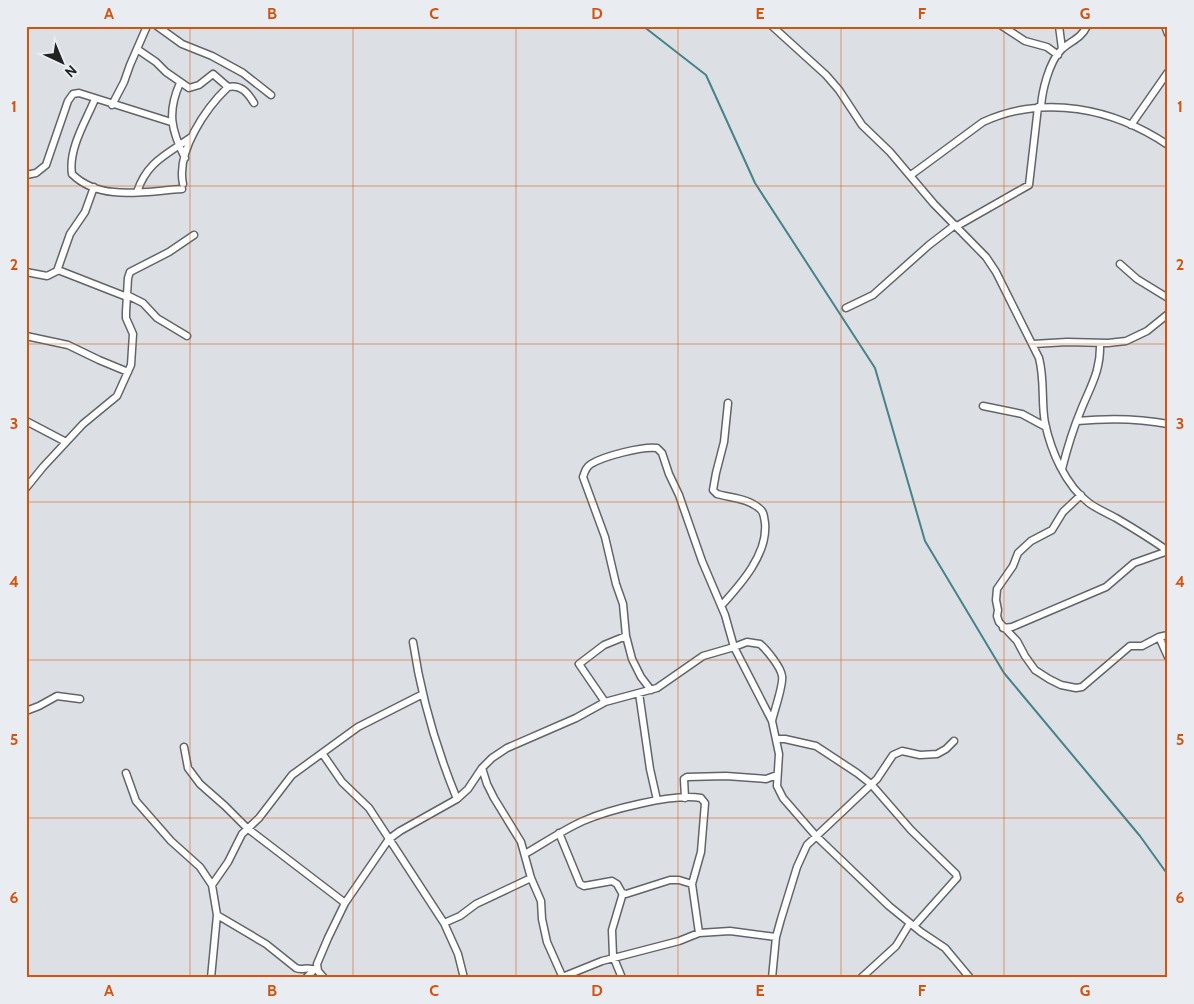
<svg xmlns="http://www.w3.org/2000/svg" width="1194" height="1004" viewBox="0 0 1194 1004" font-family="Cabin,sans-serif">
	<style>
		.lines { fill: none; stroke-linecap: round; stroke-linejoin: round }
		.stream { stroke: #47828b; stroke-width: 2 }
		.minor-casing { stroke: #616569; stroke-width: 9 }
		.minor { stroke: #fff; stroke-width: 6 }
		.grid { fill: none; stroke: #d4530e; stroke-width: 1; stroke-opacity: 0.55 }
		.neatline { fill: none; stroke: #d4530e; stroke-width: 2 }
		.grid-label { font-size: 16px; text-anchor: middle; font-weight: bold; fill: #d4530e }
	</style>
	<rect width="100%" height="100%" fill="#dce0e4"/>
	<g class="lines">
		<path class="stream" d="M 643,26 L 706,75 L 755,183 L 875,368 L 925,541 L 1004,673 L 1140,836 L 1168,875"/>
		<defs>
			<path id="minor" d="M 157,26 L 182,44 L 212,56 L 243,73 L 271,95
				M 772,26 L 826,75 L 839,90 L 862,125 L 890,152 L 934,204 L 986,257 L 996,272 L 1039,358 C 1045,381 1041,402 1045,423 C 1051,451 1065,485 1089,503 C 1097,509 1107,513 1116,518 C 1133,528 1151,539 1168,551
				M 1002,26 L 1025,41 L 1047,47 L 1058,55
				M 1059,26 L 1062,49
				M 1165,26 L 1168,34
				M 137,49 L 156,62 L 166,72 L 189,88 L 199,85 L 213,74 L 228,87
				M 180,83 C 167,112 171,130 185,158
				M 95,99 C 86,121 68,149 72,174 C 100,202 146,191 182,189
				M 112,105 L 124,82 L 130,65 L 147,26
				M 1041,107 C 1042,91 1049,62 1061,50 C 1070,41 1081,39 1087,26
				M 1131,125 L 1168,72
				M 26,175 L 36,173 L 46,165 L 68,101 L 73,94 L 79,93 L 171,122
				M 911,175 L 983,122 C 1044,94 1113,108 1168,145
				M 183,184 C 176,151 206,108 228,87 C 241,84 248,93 254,103
				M 137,192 C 147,162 166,155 190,138
				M 957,226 L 1029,185 L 1038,107
				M 1120,264 L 1137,279 L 1168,298
				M 58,270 L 127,297
				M 26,272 L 47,276 L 57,271 L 70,234 L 85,212 L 94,187
				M 127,295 L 143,303 L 157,318 L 187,336
				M 846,308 L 873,295 L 929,245 L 955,225
				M 26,336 L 68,345 L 99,360 L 128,372
				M 1033,344 L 1067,342 L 1108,343 L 1126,341 L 1147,331 L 1168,314
				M 983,406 L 1022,414 L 1046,427
				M 26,421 L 66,442
				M 1077,421 C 1108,418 1137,418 1168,424
				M 1062,469 C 1067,449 1073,429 1081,410 C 1091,385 1101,371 1100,343
				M 26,488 L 43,467 L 83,424 L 117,396 L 131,365 L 133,334 L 126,318 L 126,312 L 128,278 L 130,272 L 169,252 L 194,235
				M 1081,495 L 1063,512 L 1052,530 L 1031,541 L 1018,553 L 1013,566 L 997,589 L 996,600 L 998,610 L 997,616 L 999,622 L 1017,641 L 1025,656 L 1035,670 L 1049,679 L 1061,685 L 1076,688 L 1082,687 L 1130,646 L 1142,646 L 1159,637 L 1168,635
				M 721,606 C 741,584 768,554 765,523 C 764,517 764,512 760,509 C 748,498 731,498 717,494 L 713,490 L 716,473 L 724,442 L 728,403
				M 1003,628 L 1012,627 L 1106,587 L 1134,563 L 1168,551
				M 1159,637 L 1168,657
				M 413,642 C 421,696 436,748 457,799
				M 651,690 L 641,677 L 632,659 L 626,636 L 623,604 L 616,584 L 605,537 L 583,477 C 585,471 586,467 591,464 C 604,456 643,446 657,448 L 662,453 L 669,474 L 679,495 L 702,561 L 725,615 L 734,647 L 747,642 L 760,644 C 766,649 781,667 782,676 C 784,684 774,711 772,721
				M 639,693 L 650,769 L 657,800
				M 605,702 L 579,664 L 604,645 L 626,636
				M 26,711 L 39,706 L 57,696 L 80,699
				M 777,739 L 785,739 L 816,746 L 857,773 L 871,784 L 911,830 L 956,874 L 957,878 L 955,880 L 914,926
				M 184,747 L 188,768 L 200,784 L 225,806 L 247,828 L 345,903
				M 322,753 L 342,782 L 369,808 L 444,923 L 458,954 L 464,978
				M 482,768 L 487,784 L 494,798 L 521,842 L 531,878 L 541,901 L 542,919 L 547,942 L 563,978
				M 126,773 L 136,801 L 171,841 L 200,867 L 212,885
				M 685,798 L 684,779 L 687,777 L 726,776 L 766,779 L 777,775
				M 559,833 L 580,884 L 584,886 L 612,881 L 617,884 L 622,893 L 626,894 L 670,880 L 679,880 L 692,884
				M 525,854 C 544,843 563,830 583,821 C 608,810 673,793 701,798 L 705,803 L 701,852 L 692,884 L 699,933
				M 217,915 L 266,944 L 296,968 C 302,971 308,966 314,970
				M 444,923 L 460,916 L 476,904 L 531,878
				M 211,978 L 217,915 L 212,885 L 228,862 L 242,834 L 259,818 L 292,775 L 358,727 L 423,694
				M 306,978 L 316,968
				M 324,978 L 318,971 L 317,964 L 328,938 L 345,903 L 389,839 L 400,831 L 457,799 L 468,789 L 482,768 L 492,758 L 507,748 L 576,718 L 605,702 L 657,688 L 703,656 L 734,647 L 772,721 L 779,754 L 777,786 L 783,798 L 816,836 L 889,906 L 921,932 L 945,948 L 970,978
				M 560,978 L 602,961 L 679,941 L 699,933 L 730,931 L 776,937
				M 622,978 L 613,956 L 612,930 L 623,893
				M 772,978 L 776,937 L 781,919 L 797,867 L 807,845 L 877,779 L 893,755 L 902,751 L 920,755 L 937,754 L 946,749 L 954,741
				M 861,978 L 896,946 L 910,923"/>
		</defs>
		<use href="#minor" class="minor-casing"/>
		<use href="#minor" class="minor"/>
	</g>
	<path class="grid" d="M 190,26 L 190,978M 353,26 L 353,978M 516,26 L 516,978M 678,26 L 678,978M 841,26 L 841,978M 1004,26 L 1004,978M 26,186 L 1168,186M 26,344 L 1168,344M 26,502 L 1168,502M 26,660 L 1168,660M 26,818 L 1168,818"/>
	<rect width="1194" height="1004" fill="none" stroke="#e9edf2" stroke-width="55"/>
	<g transform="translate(62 62) rotate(136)" stroke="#e9edf2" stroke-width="4" paint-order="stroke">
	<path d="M0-4L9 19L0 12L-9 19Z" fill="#202123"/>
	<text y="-8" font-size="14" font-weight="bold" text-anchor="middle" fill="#202123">N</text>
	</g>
	<rect x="28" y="28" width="1138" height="948" class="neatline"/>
	<g class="grid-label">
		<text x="109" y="19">A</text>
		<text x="272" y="19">B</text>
		<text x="434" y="19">C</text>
		<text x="597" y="19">D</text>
		<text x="760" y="19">E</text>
		<text x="922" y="19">F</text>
		<text x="1085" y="19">G</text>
		<text x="14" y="112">1</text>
		<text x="1180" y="112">1</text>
		<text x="14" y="270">2</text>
		<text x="1180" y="270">2</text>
		<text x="14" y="429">3</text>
		<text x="1180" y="429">3</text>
		<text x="14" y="587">4</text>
		<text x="1180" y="587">4</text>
		<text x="14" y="745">5</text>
		<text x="1180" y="745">5</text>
		<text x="14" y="903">6</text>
		<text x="1180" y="903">6</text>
		<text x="109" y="996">A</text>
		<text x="272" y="996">B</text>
		<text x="434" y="996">C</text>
		<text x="597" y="996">D</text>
		<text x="760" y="996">E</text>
		<text x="922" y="996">F</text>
		<text x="1085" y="996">G</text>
	</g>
</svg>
